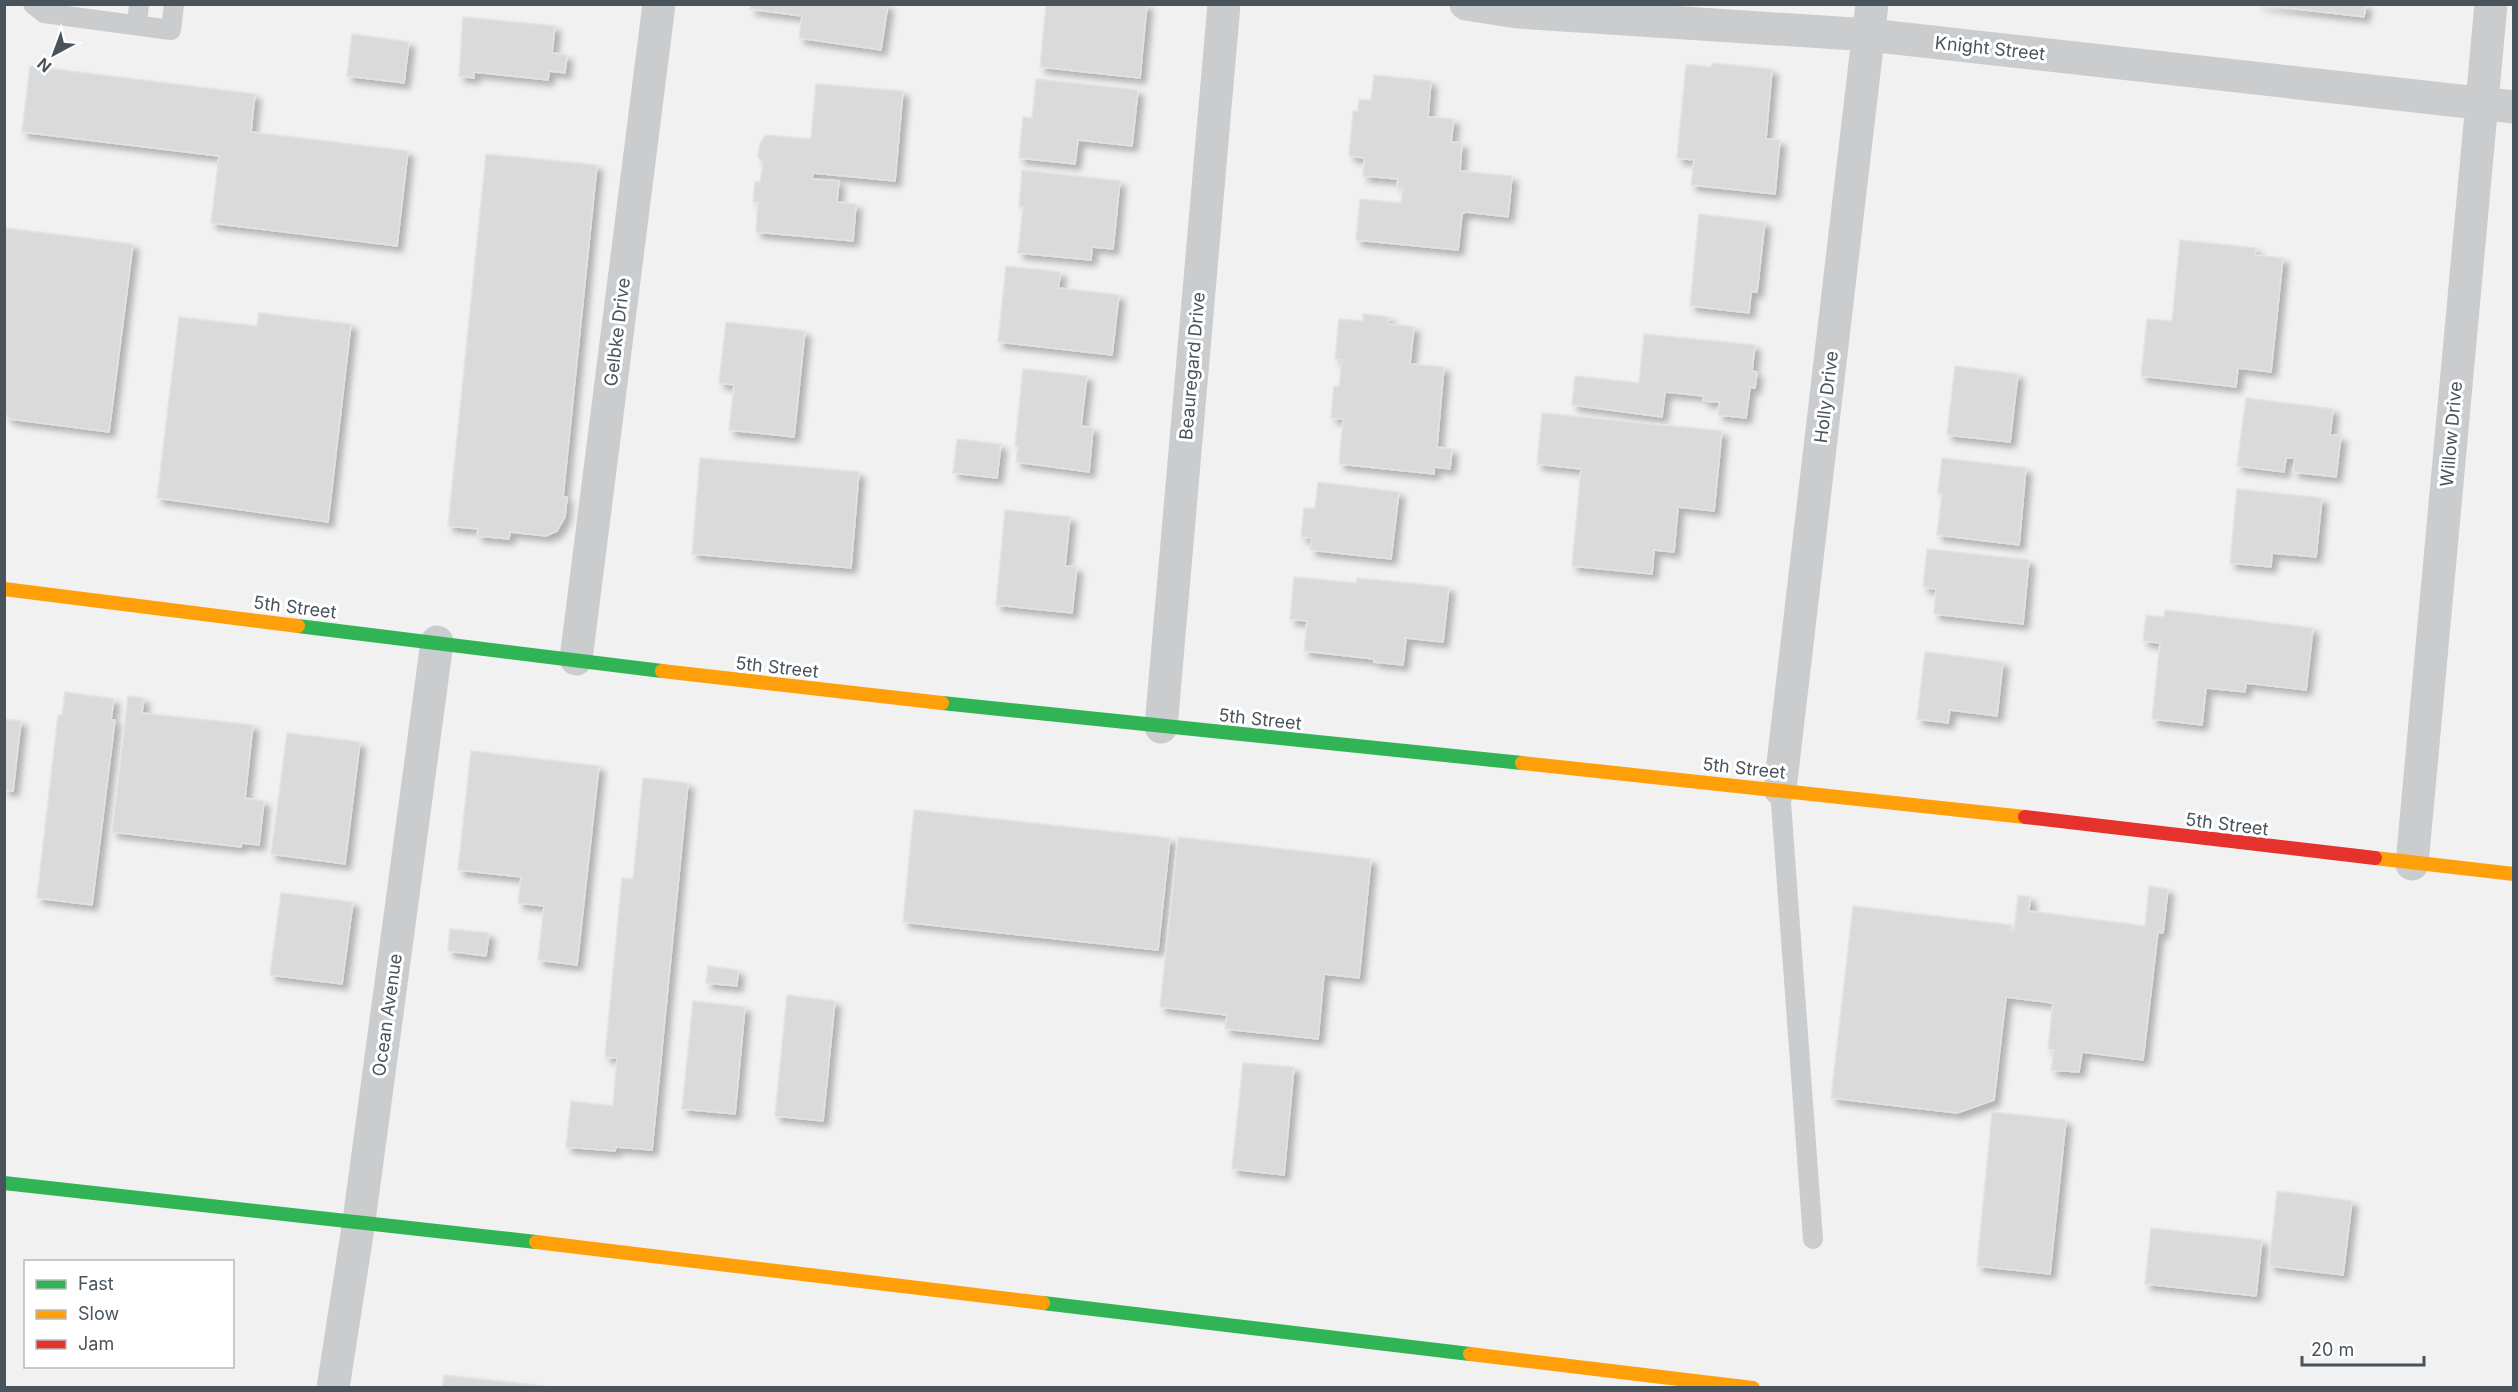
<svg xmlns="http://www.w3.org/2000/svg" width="2518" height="1392" viewBox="0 0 2518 1392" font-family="Inter,sans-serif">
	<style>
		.building { fill: #dadadb; stroke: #e2e3e3; stroke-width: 1.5; filter: url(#shadow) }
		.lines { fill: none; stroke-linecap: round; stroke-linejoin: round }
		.lane { stroke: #cbccce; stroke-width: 20 }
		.street { stroke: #cbccce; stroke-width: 33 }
		.fast { stroke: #30b455; stroke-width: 14 }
		.slow { stroke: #ff9f0a; stroke-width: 14 }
		.jam { stroke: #e5322d; stroke-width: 14 }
		.labels { text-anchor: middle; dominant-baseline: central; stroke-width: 6; stroke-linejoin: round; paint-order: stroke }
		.street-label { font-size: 18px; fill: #49535c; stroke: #fff }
	</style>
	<defs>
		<filter id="shadow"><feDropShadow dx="5.5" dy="5.5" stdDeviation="3" flood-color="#0004"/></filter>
	</defs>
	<rect width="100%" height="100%" fill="#f1f1f1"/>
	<path class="building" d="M 751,4 L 888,4 L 881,50 L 799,38 L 802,16 L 750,9 Z
		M 1046,4 L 1147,4 L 1140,78 L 1040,67 Z
		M 2256,4 L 2366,4 L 2364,17 Z
		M 463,17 L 555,26 L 552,53 L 567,55 L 565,73 L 549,71 L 548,80 L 474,72 L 474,78 L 459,76 Z
		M 352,34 L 409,42 L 404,83 L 347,76 Z
		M 1712,63 L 1772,69 L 1766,139 L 1780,140 L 1775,194 L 1691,185 L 1694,160 L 1677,158 L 1686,64 L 1711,67 Z
		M 30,66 L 255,94 L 251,132 L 408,151 L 397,246 L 211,223 L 219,156 L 22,132 Z
		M 1374,75 L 1431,81 L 1428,117 L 1454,119 L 1451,142 L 1462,143 L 1460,171 L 1512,176 L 1508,217 L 1466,212 L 1462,214 L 1458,250 L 1356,240 L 1360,199 L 1401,203 L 1403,188 L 1397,187 L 1398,179 L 1363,176 L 1364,158 L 1349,156 L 1353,111 L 1358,111 L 1359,99 L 1371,100 Z
		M 1036,79 L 1138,90 L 1132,146 L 1078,140 L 1075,164 L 1019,158 L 1023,117 L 1032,118 Z
		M 816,84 L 903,91 L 895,181 L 813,173 L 812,179 L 839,181 L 837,202 L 856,204 L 853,241 L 756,232 L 758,203 L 753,202 L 755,182 L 760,182 L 763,162 L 758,157 L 760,143 L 766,135 L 811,139 Z
		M 486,154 L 597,165 L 563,497 L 567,497 L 565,517 L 557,531 L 546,536 L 510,532 L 509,539 L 477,536 L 478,529 L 448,526 Z
		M 1022,170 L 1120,181 L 1113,249 L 1092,247 L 1091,260 L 1018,253 L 1023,207 L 1019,207 Z
		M 1699,214 L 1765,222 L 1757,292 L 1751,292 L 1749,313 L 1690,306 Z
		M 4,228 L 133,244 L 109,432 L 10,419 L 4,412 Z
		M 2180,240 L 2256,248 L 2255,255 L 2283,258 L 2271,372 L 2238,368 L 2236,387 L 2141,376 L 2147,319 L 2172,321 Z
		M 1006,266 L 1061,272 L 1058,288 L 1119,295 L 1112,355 L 998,342 Z
		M 259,313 L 351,324 L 328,522 L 157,498 L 179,317 L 257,326 Z
		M 1363,314 L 1389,317 L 1388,324 L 1414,327 L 1410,364 L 1444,367 L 1437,447 L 1452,449 L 1450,469 L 1434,467 L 1434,474 L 1339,464 L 1343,419 L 1331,418 L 1334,386 L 1339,386 L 1342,360 L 1335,359 L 1339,319 L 1363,321 Z
		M 726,322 L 805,331 L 794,437 L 729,430 L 734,385 L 719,383 Z
		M 1644,334 L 1755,345 L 1752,371 L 1757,372 L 1755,388 L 1750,387 L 1746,418 L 1718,415 L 1719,402 L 1703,401 L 1704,396 L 1665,392 L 1662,417 L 1572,405 L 1575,376 L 1639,383 Z
		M 1955,366 L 2018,374 L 2010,442 L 1947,435 Z
		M 1023,369 L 1087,376 L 1081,426 L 1093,428 L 1089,472 L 1016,462 L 1018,446 L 1015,446 Z
		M 2246,398 L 2333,409 L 2330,435 L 2341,436 L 2336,477 L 2293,472 L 2295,458 L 2286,458 L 2284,472 L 2237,466 Z
		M 1542,413 L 1722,431 L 1714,511 L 1678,507 L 1674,552 L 1654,550 L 1652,574 L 1572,566 L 1581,469 L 1537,464 Z
		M 957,439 L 1001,444 L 997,478 L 953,473 Z
		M 700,458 L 859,472 L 851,568 L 692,554 Z
		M 1942,458 L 2026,468 L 2019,545 L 1937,535 L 1942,493 L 1938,493 Z
		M 1318,482 L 1399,492 L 1391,559 L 1310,550 L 1312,538 L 1301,537 L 1304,508 L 1315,509 Z
		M 2237,489 L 2322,498 L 2316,557 L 2272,553 L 2271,567 L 2230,563 Z
		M 1005,510 L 1070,517 L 1065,566 L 1077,567 L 1072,613 L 996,605 Z
		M 1927,549 L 2029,560 L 2023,624 L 1934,614 L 1936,589 L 1923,587 Z
		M 1294,577 L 1356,583 L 1357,578 L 1449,587 L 1443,642 L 1406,638 L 1403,665 L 1374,662 L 1374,659 L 1304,651 L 1307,621 L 1290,619 Z
		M 2165,610 L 2313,628 L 2306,690 L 2246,683 L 2245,692 L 2206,688 L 2202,725 L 2152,719 L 2160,643 L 2143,641 L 2146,615 L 2164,617 Z
		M 1925,652 L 2003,662 L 1997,716 L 1950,710 L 1948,723 L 1917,719 Z
		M 65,692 L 114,699 L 111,720 L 115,720 L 92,905 L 37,898 L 58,715 L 62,715 Z
		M 128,696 L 144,698 L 142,713 L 253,725 L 245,798 L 264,801 L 259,845 L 242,843 L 241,847 L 112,832 Z
		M 4,719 L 21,721 L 13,791 L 4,790 Z
		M 287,733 L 360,742 L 345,864 L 271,854 Z
		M 471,751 L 599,766 L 577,965 L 538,960 L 544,906 L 518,903 L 521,877 L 458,870 Z
		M 643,778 L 688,783 L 652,1150 L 616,1147 L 615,1151 L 566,1147 L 571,1101 L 613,1106 L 617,1058 L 605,1057 L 622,878 L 633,879 Z
		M 914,810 L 1170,838 L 1158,950 L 903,922 Z
		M 1178,837 L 1371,859 L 1359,978 L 1324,974 L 1318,1039 L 1225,1029 L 1227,1015 L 1160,1007 Z
		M 2149,886 L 2168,889 L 2163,933 L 2158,932 L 2143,1060 L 2082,1052 L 2079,1072 L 2051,1070 L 2054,1050 L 2048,1049 L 2053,1003 L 2006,997 L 1994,1100 L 1957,1113 L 1831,1098 L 1853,906 L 2010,925 L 2010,930 L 2014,931 L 2018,895 L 2030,897 L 2029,911 L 2145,926 Z
		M 281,893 L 353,902 L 342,984 L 270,975 Z
		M 450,929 L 489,933 L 486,956 L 448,951 Z
		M 708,966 L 738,970 L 737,986 L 706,983 Z
		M 787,995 L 835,1001 L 823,1121 L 775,1116 Z
		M 693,1001 L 745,1007 L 735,1114 L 682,1109 Z
		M 1243,1063 L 1294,1067 L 1284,1175 L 1232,1169 Z
		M 1992,1112 L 2066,1120 L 2050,1274 L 1977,1266 Z
		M 2277,1191 L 2352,1201 L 2343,1275 L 2269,1266 Z
		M 2151,1228 L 2262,1240 L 2256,1296 L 2145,1284 Z
		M 444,1375 L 544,1386 L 544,1388 L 442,1388 Z"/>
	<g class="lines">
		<path class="lane" d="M 33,4 L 44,13 L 171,30 L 174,4
			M 137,25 L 139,4
			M 1780,789 L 1813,1239"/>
		<path class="street" d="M 1466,4 L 1517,12 L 1869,35 L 2514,107
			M 576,659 L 659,4
			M 1161,727 L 1224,4
			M 1780,789 L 1872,4
			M 2412,864 L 2491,4
			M 333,1388 L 359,1221 L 437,642"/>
		<path class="fast" d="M 298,626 L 662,671
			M 942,703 L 1522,763
			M 4,1183 L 536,1242
			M 1043,1303 L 1470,1354"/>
		<path class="slow" d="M 4,589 L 298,626
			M 662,671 L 942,703
			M 1522,763 L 2025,817
			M 2375,858 L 2514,874
			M 536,1242 L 1043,1303
			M 1470,1354 L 1753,1388"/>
		<path class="jam" d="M 2025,817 L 2375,858"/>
	</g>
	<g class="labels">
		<g class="street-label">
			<text transform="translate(1990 48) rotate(6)">Knight Street</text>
			<text transform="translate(617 332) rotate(-83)">Gelbke Drive</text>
			<text transform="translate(1192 366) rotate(-85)">Beauregard Drive</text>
			<text transform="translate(1826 397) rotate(-83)">Holly Drive</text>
			<text transform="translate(2451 434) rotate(-85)">Willow Drive</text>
			<text transform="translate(295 607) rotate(7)">5th Street</text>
			<text transform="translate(777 667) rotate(6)">5th Street</text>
			<text transform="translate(1260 719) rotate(6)">5th Street</text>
			<text transform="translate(1744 768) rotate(6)">5th Street</text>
			<text transform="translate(2227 824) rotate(7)">5th Street</text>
			<text transform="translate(387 1015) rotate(-82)">Ocean Avenue</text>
		</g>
	</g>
	<rect width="2518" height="1392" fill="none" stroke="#49535c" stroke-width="12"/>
	<rect x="24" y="1260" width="210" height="108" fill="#ffffff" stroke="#b6babe" stroke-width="1.5"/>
	<rect x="36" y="1280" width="30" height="9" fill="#30b455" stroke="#b6babe" stroke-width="1.5"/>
	<text x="78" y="1290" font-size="18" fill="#49535c">Fast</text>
	<rect x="36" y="1310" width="30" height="9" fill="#ff9f0a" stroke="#b6babe" stroke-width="1.5"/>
	<text x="78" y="1320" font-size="18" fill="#49535c">Slow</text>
	<rect x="36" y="1340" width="30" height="9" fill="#e5322d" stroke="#b6babe" stroke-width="1.5"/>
	<text x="78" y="1350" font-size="18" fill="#49535c">Jam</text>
	<g transform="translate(54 54) rotate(221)" stroke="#ffffff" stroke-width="4.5" paint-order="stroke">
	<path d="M0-4.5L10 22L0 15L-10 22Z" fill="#49535c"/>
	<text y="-9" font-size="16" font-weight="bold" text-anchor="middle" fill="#49535c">N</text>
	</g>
	<path d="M2302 1356v9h122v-9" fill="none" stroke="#49535c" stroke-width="3"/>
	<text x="2311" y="1356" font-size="18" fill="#49535c" stroke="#ffffff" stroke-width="4.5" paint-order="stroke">20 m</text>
</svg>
